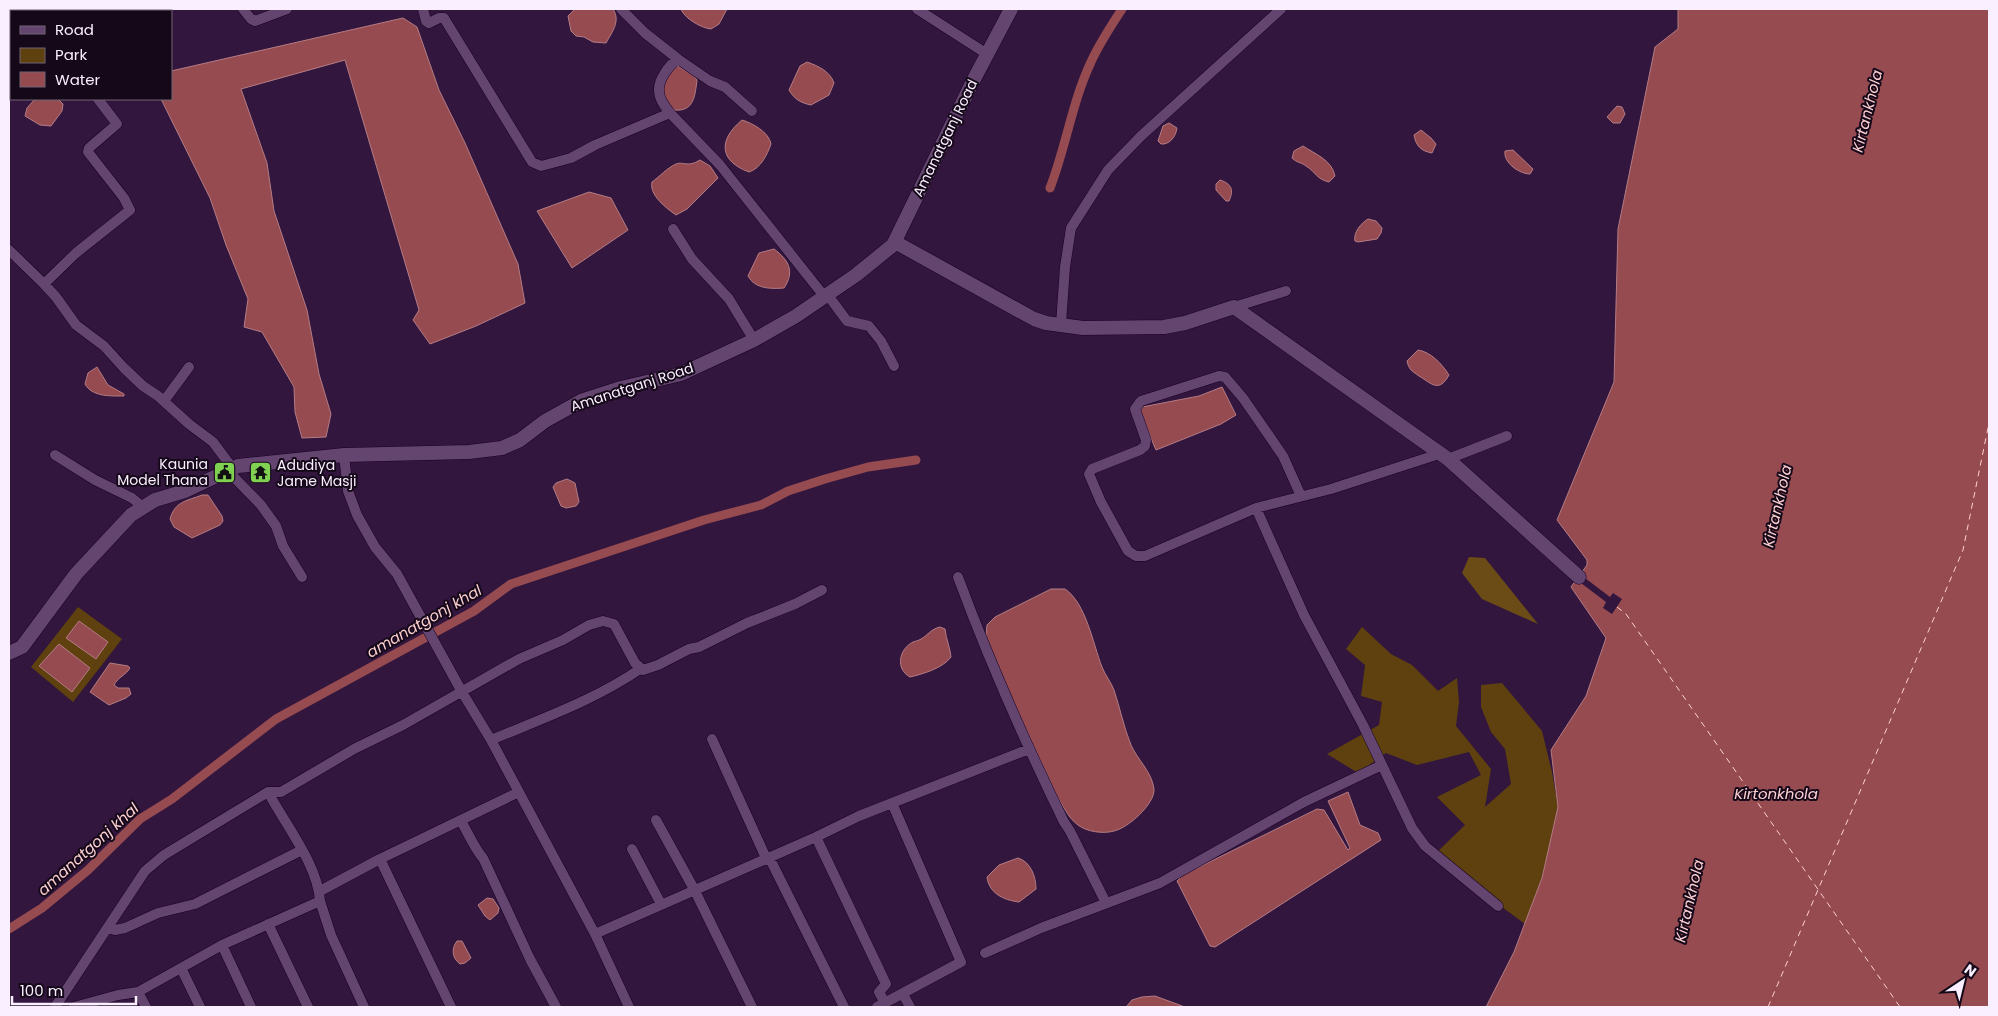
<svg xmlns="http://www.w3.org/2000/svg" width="1998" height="1016" viewBox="0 0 1998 1016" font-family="Poppins,sans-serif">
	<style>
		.green { fill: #5e410f }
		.forest { fill: #6c4c16 }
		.water { fill: #964b51; stroke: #b47c85 }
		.pier { fill: #32163d }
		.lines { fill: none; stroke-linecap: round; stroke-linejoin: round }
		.canal { stroke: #964b51; stroke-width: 9 }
		.ferry { stroke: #fed0d1; stroke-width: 1; stroke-dasharray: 6 5; stroke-linecap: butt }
		.minor-casing { stroke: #190023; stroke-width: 11 }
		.secondary-casing { stroke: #190023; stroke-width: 15 }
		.minor { stroke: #63456f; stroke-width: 10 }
		.secondary { stroke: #63456f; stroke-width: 14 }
		.labels { text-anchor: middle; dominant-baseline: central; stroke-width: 4; stroke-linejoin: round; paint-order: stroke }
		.street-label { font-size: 14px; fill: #f9effe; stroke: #140819 }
		.poi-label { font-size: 14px; fill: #f9effe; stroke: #140819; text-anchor: end }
		.water-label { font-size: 15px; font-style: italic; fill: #fed0d1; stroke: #140819 }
	</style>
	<rect width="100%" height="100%" fill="#32163d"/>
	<path class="green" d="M 78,607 L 122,639 L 73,702 L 31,667 Z
		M 1362,627 L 1391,654 L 1412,665 L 1438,691 L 1457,678 L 1459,702 L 1456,726 L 1491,769 L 1485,807 L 1511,784 L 1505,749 L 1491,732 L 1481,707 L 1481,685 L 1502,683 L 1542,731 L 1552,772 L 1558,807 L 1542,878 L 1525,924 L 1433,856 L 1465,825 L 1437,797 L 1481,775 L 1469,752 L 1417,765 L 1386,753 L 1358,773 L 1327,754 L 1379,725 L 1382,702 L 1361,696 L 1365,665 L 1346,649 Z"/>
	<path class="forest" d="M 1469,557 L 1485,558 L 1538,624 L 1482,599 L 1462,573 Z"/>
	<path class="water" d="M 575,9 L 613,9 C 621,21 612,32 606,43 L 593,42 L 584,37 L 576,36 L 571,31 L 568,16 Z
		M 681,9 L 727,9 L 719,24 L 711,29 C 701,28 684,18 681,9 Z
		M 1678,9 L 1989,9 L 1989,1007 L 1486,1007 L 1514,952 L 1542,878 L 1558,807 L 1551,750 L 1586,696 L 1606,638 L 1571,587 L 1587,565 L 1587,560 L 1557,520 L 1614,382 L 1618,229 L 1655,47 L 1678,29 Z
		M 403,18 L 417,27 L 439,90 L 465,143 L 518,264 L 525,303 L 476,326 L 430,344 L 413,320 L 419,310 L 345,60 L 241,89 L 267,163 L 274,211 L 307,310 L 319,374 L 331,414 L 326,437 L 302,438 L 295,412 L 294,387 L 262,332 L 244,327 L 248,299 L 226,245 L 210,198 L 161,99 L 171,99 L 171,71 Z
		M 807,62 C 818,66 830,71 834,83 L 829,95 L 811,105 C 801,103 794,99 789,90 L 800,66 Z
		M 676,65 L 694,76 L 697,80 C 695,96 694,112 674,110 L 661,96 L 664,82 Z
		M 35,99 L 58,99 L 63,104 L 62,111 L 51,126 L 40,125 L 25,116 L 27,108 Z
		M 1617,106 L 1622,107 L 1625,114 L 1620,123 L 1613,123 L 1607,117 Z
		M 742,120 C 752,123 769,132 771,144 C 767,155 761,168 749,172 C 719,161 718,140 742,120 Z
		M 1169,123 L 1177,128 C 1176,137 1169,145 1161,144 L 1158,141 L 1163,126 Z
		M 1421,130 L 1431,138 L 1436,144 L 1432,153 C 1421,151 1416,146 1414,135 Z
		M 1303,146 C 1315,154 1332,160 1335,176 L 1329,182 C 1316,179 1316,172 1306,166 C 1301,162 1297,163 1292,158 L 1294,151 Z
		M 1513,150 L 1533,169 L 1530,174 C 1520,174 1503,163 1505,151 Z
		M 700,160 L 710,166 L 718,178 L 687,209 L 676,215 C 666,208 649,195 652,182 C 659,177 667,168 676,164 C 684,161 687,168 700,160 Z
		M 1220,180 C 1232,184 1234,190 1229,201 L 1226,201 L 1216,190 L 1216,184 Z
		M 589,192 L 611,198 L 628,230 L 572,268 L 537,211 Z
		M 1368,219 L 1376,221 L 1382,228 L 1381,233 L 1377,239 L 1358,242 L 1355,241 C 1353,233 1361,223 1368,219 Z
		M 774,249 C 789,260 795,272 784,288 C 771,289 755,289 748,276 L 759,253 Z
		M 1418,350 C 1431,352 1442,364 1449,375 C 1439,393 1432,384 1419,376 C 1412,371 1409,370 1407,361 Z
		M 97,367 L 108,385 L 124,394 L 124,396 C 111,396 92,397 85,384 L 88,373 Z
		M 1222,387 L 1236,415 L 1221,424 L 1156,450 L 1140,412 L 1142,407 L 1199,396 Z
		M 567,479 L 575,483 L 579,502 L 576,506 L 566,508 L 561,506 L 553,487 L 556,483 Z
		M 202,495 L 208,495 L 222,516 L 223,521 L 220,525 L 192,538 L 174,527 L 170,519 C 175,501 187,501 202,495 Z
		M 1051,589 L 1065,589 C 1086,603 1093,644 1102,667 C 1105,675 1111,682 1114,690 C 1120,708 1124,728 1131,745 C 1137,759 1152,772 1154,789 C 1155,804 1128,828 1114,831 C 1104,834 1087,832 1078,825 C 1068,818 1062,804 1056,794 L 1003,680 L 986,636 L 987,625 L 995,617 Z
		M 79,621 L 108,642 L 96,659 L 66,638 Z
		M 940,627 L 945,629 C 946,639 950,647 951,657 C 943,668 923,674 910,677 C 895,669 899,649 913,642 C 915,641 918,641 921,639 C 928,635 931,629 940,627 Z
		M 59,644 L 90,668 L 72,692 L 39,666 Z
		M 110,663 L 128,666 L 130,668 C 126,675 118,677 114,685 L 118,688 L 129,688 L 131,694 L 126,698 L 109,705 L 90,692 Z
		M 1348,792 L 1360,825 L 1378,833 L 1381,840 L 1215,947 L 1210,946 L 1177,881 L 1183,875 L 1317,809 L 1324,810 L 1348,850 L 1350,848 L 1328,801 Z
		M 1018,858 C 1031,862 1036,877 1036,889 L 1019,902 C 1003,900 989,893 987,877 L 999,865 Z
		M 487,898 L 493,899 L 499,908 L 498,913 L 490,920 L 485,916 L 478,905 Z
		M 457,941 L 462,941 L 471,958 L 465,963 L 460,964 C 452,958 451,949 457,941 Z
		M 1142,997 L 1155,996 L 1185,1007 L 1126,1007 L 1132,1000 Z"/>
	<path class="pier" d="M 1581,575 L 1610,597 L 1613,593 L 1622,599 L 1612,614 L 1603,608 L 1606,602 L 1577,580 Z"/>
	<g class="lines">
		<path class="canal" d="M 1050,188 C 1066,147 1072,102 1091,62 C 1099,44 1111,26 1122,9
			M 9,929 L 42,908 L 88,870 L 140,819 L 172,799 L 276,719 L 474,611 L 511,584 L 704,520 L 761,505 L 788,491 L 825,479 L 868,467 L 916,460"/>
		<path class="ferry" d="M 1617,607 L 1626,614 L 1900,1007
			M 1768,1007 L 1963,550 L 1989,423"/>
		<defs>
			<path id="minor" d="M 243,9 L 251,19 L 255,21 L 287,9
				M 423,9 L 426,21 L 429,23 L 439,18 L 444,18 L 532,162 L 541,166 L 571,158 L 595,145 L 670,113 L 720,165 L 824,296
				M 621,9 L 645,33 L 678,59
				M 917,9 L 987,54
				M 9,72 L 11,71
				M 670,113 C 665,107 659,99 659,91 C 658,80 669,65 678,59 L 710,81 L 725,87 L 752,111
				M 673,229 L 692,259 L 729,299 L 754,340
				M 9,250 L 44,284 L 76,253 L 130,210 L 124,198 L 88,152 L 89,148 L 117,124 L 98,99
				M 44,284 L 56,297 L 76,325 L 104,346 L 124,368 L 143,386 L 158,396 L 189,424 L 213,442 L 233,469
				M 827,294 L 847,321 L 869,326 L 881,341 L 894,366
				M 1234,307 L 1286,291
				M 1061,324 L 1065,267 L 1071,228 L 1108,170 L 1141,136 L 1281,9
				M 164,401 L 189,367
				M 55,455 L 95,480 L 132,498 L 144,508
				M 344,455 L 348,491 L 357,515 L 375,547 L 397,574 L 462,692 L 491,740 L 595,934 L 629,1007
				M 1448,459 L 1507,436
				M 228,471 L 261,505 L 276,526 L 283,546 L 302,577
				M 1301,496 L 1283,456 L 1243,398 L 1225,377 L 1219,376 L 1141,401 L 1135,409 L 1146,440 L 1145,446 L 1140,450 L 1092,469 L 1089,474 L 1101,502 L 1128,551 L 1136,556 L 1145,556 L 1256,508 L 1331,489 L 1439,454
				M 1256,508 L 1304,615 L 1363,725 L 1412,828 L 1425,846 L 1498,906
				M 958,577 C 989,661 1025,742 1064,822 L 1070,831 L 1106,903
				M 712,739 L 766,858
				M 491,740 C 541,719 595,700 640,669
				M 656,820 L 694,889 L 752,1007
				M 461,821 C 467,831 476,851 483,858 L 530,959 L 556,1007
				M 816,837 L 886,984 L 879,992 L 885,1003
				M 632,849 L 661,904
				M 769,857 L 844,1007
				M 320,891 L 380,859
				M 320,901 L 331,935 L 364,1007
				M 268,924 L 308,1007
				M 109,927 L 115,930 L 125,928 L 158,913 L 195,904 L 302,850
				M 595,934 L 816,837 L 859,816 L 1029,749
				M 222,945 L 251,1007
				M 985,953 L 1041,928 L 1160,883 L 1304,802 L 1382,765
				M 181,968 L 200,1007
				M 138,992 L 146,1007
				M 903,994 L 910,1007
				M 55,1007 L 145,871 L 164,855 L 268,792 L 281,792 L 354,749 L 403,725 L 519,659 L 563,640 L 589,625 L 603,621 L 614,624 L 635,663 L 643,670 L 658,665 L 689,649 L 699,647 L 747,623 L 795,604 L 822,590
				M 74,1007 L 118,995 L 138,992 L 222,945 L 320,901 C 318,865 285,824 268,792
				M 451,1007 L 380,859 L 519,792
				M 877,1007 L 961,962 L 892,803"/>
			<path id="secondary" d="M 895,242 L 1034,319 L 1046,323 L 1083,328 L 1164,327 L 1185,323 L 1234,307 L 1448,459 L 1579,577
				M 9,653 L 22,647 L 76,574 L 131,515 L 155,500 L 185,491 L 238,466 L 344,455 L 469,452 L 502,448 L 520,440 L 545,421 L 581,401 L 621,388 L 681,374 L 754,340 L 796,316 L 856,275 L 893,245 L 973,81 L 1011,9"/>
		</defs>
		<use href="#minor" class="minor-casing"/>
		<use href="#secondary" class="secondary-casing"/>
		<use href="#minor" class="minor"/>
		<use href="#secondary" class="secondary"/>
	</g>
	<defs>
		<symbol id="civic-square" viewBox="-11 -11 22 22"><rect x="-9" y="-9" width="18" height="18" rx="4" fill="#80d051" stroke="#140819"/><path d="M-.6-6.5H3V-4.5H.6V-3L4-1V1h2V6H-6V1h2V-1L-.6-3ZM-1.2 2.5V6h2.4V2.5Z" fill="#111"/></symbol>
		<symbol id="temple-square" viewBox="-11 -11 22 22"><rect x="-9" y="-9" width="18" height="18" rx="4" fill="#80d051" stroke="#140819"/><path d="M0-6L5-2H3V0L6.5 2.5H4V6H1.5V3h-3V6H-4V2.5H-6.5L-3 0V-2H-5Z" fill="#111"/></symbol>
	</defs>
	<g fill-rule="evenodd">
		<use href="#civic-square" x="212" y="460" width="25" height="25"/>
		<use href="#temple-square" x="248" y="460" width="25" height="25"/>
	</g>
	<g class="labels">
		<g class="street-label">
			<text transform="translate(945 138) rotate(-64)">Amanatganj Road</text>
			<text transform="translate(632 387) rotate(-18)">Amanatganj Road</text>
		</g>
		<g class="poi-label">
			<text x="208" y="464">Kaunia<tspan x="208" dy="16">Model Thana</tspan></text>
			<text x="277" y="465" text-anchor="start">Adudiya<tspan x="277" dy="16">Jame Masji</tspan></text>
		</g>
		<g class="water-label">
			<text transform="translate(1867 111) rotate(-76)">Kirtankhola</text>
			<text transform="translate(1777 506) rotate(-77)">Kirtankhola</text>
			<text transform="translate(424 621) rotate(-30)">amanatgonj khal</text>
			<text x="1776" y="793">Kirtonkhola</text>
			<text transform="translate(88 849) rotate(-42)">amanatgonj khal</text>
			<text transform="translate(1689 901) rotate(-77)">Kirtankhola</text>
		</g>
	</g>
	<rect width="1998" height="1016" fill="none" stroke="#f9effe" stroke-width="20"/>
	<rect x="10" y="10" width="162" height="90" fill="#140819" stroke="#706475"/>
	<rect x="20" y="26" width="25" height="8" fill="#63456f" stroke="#706475"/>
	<text x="55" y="35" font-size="15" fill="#f9effe">Road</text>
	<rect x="20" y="48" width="25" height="15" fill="#5e410f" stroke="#706475"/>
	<text x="55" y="60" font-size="15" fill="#f9effe">Park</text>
	<rect x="20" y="72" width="25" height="15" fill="#964b51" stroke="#706475"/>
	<text x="55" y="85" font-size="15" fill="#f9effe">Water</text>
	<g transform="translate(1963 981) rotate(35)" stroke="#140819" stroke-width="4" paint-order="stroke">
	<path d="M0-4L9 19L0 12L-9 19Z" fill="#f9effe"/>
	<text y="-8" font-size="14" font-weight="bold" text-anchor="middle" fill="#f9effe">N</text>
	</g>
	<path d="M12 996v8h124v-8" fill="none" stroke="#f9effe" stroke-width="2.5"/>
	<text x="20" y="996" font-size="15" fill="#f9effe" stroke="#140819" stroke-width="4" paint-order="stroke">100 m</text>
</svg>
